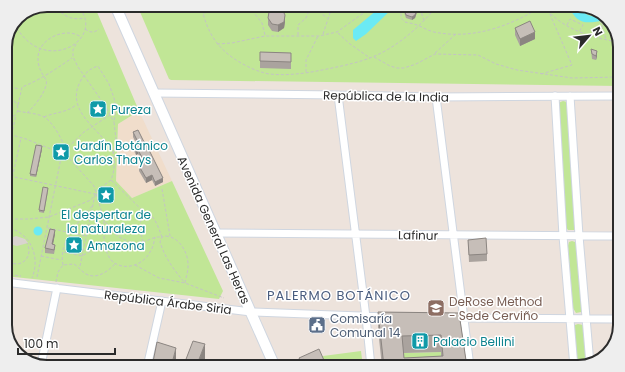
<svg xmlns="http://www.w3.org/2000/svg" width="625" height="372" viewBox="0 0 625 372" font-family="Poppins,sans-serif">
	<style>
		.education { fill: #f0ddcb }
		.green { fill: #c1e696 }
		.plaza { fill: #d9d4cf }
		.water { fill: #6beaf4 }
		.lines { fill: none; stroke-linecap: round; stroke-linejoin: round }
		.street-casing { stroke: #cfd6e0; stroke-width: 9 }
		.secondary-casing { stroke: #cfd6e0; stroke-width: 12 }
		.path { stroke: #c4c4c4; stroke-width: 1; stroke-dasharray: 3 2; stroke-linecap: butt }
		.street { stroke: #fff; stroke-width: 7 }
		.secondary { stroke: #fff; stroke-width: 10 }
		.wall { fill: #aaa39e; fill-rule: evenodd }
		.shaded-wall { fill: #8b8581 }
		.building { fill: #c6beb8; stroke: #8b8581; fill-rule: evenodd }
		.labels { text-anchor: middle; dominant-baseline: central; stroke-width: 3; stroke-linejoin: round; paint-order: stroke }
		.street-label { font-size: 12px; fill: #2b2b2b; stroke: #fff }
		.culture-label { font-size: 12px; fill: #0d838f; stroke: #fff; text-anchor: start }
		.education-label { font-size: 12px; fill: #785e54; stroke: #fff; text-anchor: start }
		.service-label { font-size: 12px; fill: #4e5e75; stroke: #fff; text-anchor: start }
		.neighbourhood-label { font-size: 13px; letter-spacing: 1px; fill: #495c7e; stroke: #fff }
		.rim { fill: none; stroke: #2b2b2b; stroke-width: 2 }
	</style>
	<rect width="100%" height="100%" fill="#ede3dc"/>
	<path class="education" d="M 139,111 L 172,181 L 132,198 L 116,181 L 118,124 Z"/>
	<path class="green" d="M 47,5 L 94,5 L 139,111 L 118,124 L 116,181 L 132,198 L 172,181 L 223,291 L 219,299 L 5,276 L 5,44 L 17,17 Z
		M 137,5 L 578,5 L 599,11 L 620,44 L 620,86 L 171,80 L 169,79 Z
		M 563,101 L 567,102 L 575,226 L 574,230 L 568,230 L 566,227 L 558,103 Z
		M 572,241 L 575,242 L 577,245 L 583,310 L 581,312 L 576,313 L 573,308 L 568,246 L 569,242 Z
		M 578,324 L 583,325 L 584,326 L 587,365 L 578,367 L 577,367 L 574,329 L 575,325 Z
		M 361,351 L 363,367 L 299,367 L 323,356 Z
		M 441,352 L 443,367 L 403,367 L 402,353 Z"/>
	<path class="plaza" d="M 16,236 L 25,239 L 28,243 L 17,246 L 5,243 L 8,239 Z"/>
	<path class="water" d="M 383,5 L 394,5 L 394,7 L 366,34 L 356,41 L 353,38 L 353,30 Z
		M 568,5 L 578,5 L 584,7 L 585,13 C 589,17 596,17 602,14 L 605,20 C 585,24 577,25 568,5 Z
		M33.5 231a4.5 4.5 0 1 1 9 0a4.5 4.5 0 1 1-9 0Z"/>
	<g class="lines">
		<defs>
			<path id="street" d="M 153,93 L 338,95 L 436,97 L 620,96
				M 338,95 L 366,317 L 371,367
				M 555,96 L 563,236 L 574,367
				M 570,96 L 579,236 L 590,364
				M 436,97 L 470,367
				M 215,233 L 620,236
				M 5,282 L 251,312 L 387,317
				M 451,318 L 620,319
				M 41,365 L 57,288
				M 147,367 L 162,301"/>
			<path id="secondary" d="M 115,5 L 275,367"/>
		</defs>
		<use href="#street" class="street-casing"/>
		<use href="#secondary" class="secondary-casing"/>
		<path class="path" d="M 54,5 C 62,15 71,21 84,18
			M 201,5 C 207,33 217,49 241,63 C 250,68 259,72 269,74 C 289,76 308,73 327,69 C 347,65 367,61 385,51 C 405,40 423,23 438,5
			M 252,5 L 255,14 L 262,23 L 265,35
			M 311,5 L 327,18
			M 406,5 L 401,12 L 401,18 L 405,22 C 408,23 411,23 414,24 C 421,26 426,30 434,32 C 473,40 511,26 544,5
			M 416,5 L 420,9 L 424,20
			M 544,6 C 561,29 592,38 619,42
			M 599,11 L 599,16 L 606,39
			M 203,13 L 224,11 L 238,6 L 253,9
			M 330,13 L 330,5
			M 14,24 C 19,32 25,40 33,45 C 63,64 104,33 77,5
			M 567,25 L 570,19 L 583,25 L 579,32
			M 602,25 L 607,23
			M 85,29 C 91,33 94,33 99,29
			M 338,33 L 350,44 L 370,58
			M 323,34 L 330,13 L 344,5
			M 298,35 L 298,25 L 306,18 L 311,5
			M 76,44 L 73,50 L 73,57 L 78,67 L 104,104 L 114,122
			M 217,44 L 232,43 L 265,36 L 319,36 L 337,32 L 369,9 L 366,5
			M 435,53 L 456,34
			M 374,57 L 390,66 L 397,68 L 404,68 L 416,64 L 435,54 L 478,55 L 496,64 L 517,70 L 572,78 L 620,77
			M 5,68 L 14,25
			M 306,72 L 306,60 L 318,36
			M 541,74 L 572,65 L 549,12
			M 5,86 L 20,89
			M 5,95 L 12,96 L 11,101
			M 5,104 C 22,90 22,127 5,113
			M 18,105 L 22,87 C 40,80 56,69 72,58
			M 18,111 C 26,113 37,113 44,117 C 52,121 63,140 65,149
			M 27,113 C 33,108 45,93 46,85 C 48,79 43,77 41,71 C 39,68 38,63 38,59 C 37,39 66,26 81,37
			M 44,117 C 55,112 66,113 76,105
			M 5,119 L 7,120 L 8,116
			M 5,133 L 26,139 L 66,155 L 94,186 L 104,220 L 113,232 L 119,237 L 132,243 L 143,242 L 156,237 L 162,237 C 158,227 155,214 143,211 L 111,180
			M 5,164 L 16,115
			M 5,175 L 95,194
			M 162,189 L 170,236
			M 5,211 L 21,138
			M 5,219 L 29,219 L 49,217 L 91,200 L 99,189 L 111,180 C 115,170 116,156 111,146 C 109,143 105,140 102,137 C 88,122 68,105 80,82 C 85,73 89,69 98,66 L 109,84 L 114,98 L 116,109 L 114,122 L 116,140 L 113,154
			M 104,221 C 104,232 103,245 108,255 C 116,273 142,268 150,252 C 153,248 154,242 155,237
			M 5,227 C 30,231 41,256 32,278
			M 48,228 L 86,236
			M 166,236 C 180,237 189,254 188,267 C 188,272 186,277 185,283 C 174,270 165,258 160,242 L 162,237 Z
			M 143,242 C 140,231 139,222 143,212
			M 64,252 L 82,256 L 92,250 L 105,248
			M 41,256 L 61,260
			M 5,258 C 17,272 35,259 27,243
			M 63,265 C 58,241 79,222 93,205
			M 135,265 L 159,278 L 185,283 L 224,298
			M 80,266 L 95,195
			M 5,274 L 21,276
			M 37,277 L 62,153 L 84,132 L 110,115
			M 56,282 L 58,272 L 63,265 L 74,264 C 79,267 82,272 86,274 C 97,280 108,271 115,264"/>
		<use href="#street" class="street"/>
		<use href="#secondary" class="secondary"/>
	</g>
	<path class="wall" d="M 404,9 L 417,12 L 415,18 L 412,20 L 406,18 L 404,12 Z
		M 268,18 L 285,22 L 284,28 L 278,32 L 272,31 L 268,25 Z
		M 515,28 L 535,39 L 520,46 L 515,35 Z
		M 591,49 L 597,56 L 596,60 L 592,59 Z
		M 260,52 L 291,53 L 291,69 L 260,68 Z
		M 133,132 L 163,182 L 155,186 L 152,180 L 146,183 L 139,171 L 139,166 L 143,164 L 138,154 L 136,155 L 133,149 L 133,145 L 136,143 L 133,137 Z
		M 42,149 L 36,177 L 30,176 L 30,174 Z
		M 48,191 L 44,213 L 39,212 L 39,210 Z
		M 55,234 L 53,244 L 55,249 L 54,254 L 45,253 L 45,248 Z
		M 468,240 L 487,254 L 487,261 L 469,262 Z
		M 378,312 L 459,313 L 467,367 L 382,367 L 378,329 ZM 441,352 L 441,356 L 404,358 L 404,353 Z
		M 299,358 L 327,367 L 299,367 Z"/>
	<path class="shaded-wall" d="M 417,9 L 417,12 L 415,18 L 412,20 L 412,17 Z
		M 285,15 L 285,22 L 284,28 L 278,32 L 278,25 Z
		M 535,32 L 535,39 L 520,46 L 520,39 Z
		M 597,51 L 597,56 L 596,60 L 596,56 Z
		M 42,146 L 42,149 L 36,177 L 36,175 Z
		M 138,150 L 138,154 L 136,155 L 136,151 Z
		M 152,175 L 152,180 L 146,183 L 146,178 Z
		M 163,178 L 163,182 L 155,186 L 155,182 Z
		M 55,230 L 55,234 L 52,249 L 52,244 Z
		M 205,344 L 205,367 L 196,367 Z
		M 176,348 L 176,361 L 175,367 L 171,367 Z"/>
	<path class="building" d="M 410,5 L 414,5 L 415,6 L 417,9 L 415,15 L 412,17 L 406,15 L 404,9 L 406,6 Z
		M 275,8 L 282,9 L 285,15 L 284,22 L 278,25 L 272,24 L 268,18 L 269,12 Z
		M 530,21 L 535,32 L 520,39 L 515,28 Z
		M 591,49 L 597,51 L 596,56 L 592,54 Z
		M 260,52 L 291,53 L 291,62 L 260,61 Z
		M 138,130 L 144,142 L 145,142 L 163,178 L 155,182 L 152,175 L 146,178 L 139,166 L 145,163 L 138,150 L 136,151 L 133,145 L 138,142 L 133,132 Z
		M 36,145 L 42,146 L 36,175 L 30,174 Z
		M 43,187 L 48,188 L 44,211 L 39,210 Z
		M 5,194 L 7,195 L 6,201 L 5,200 Z
		M 50,229 L 55,230 L 52,244 L 55,245 L 54,250 L 45,248 Z
		M 486,238 L 487,254 L 469,255 L 468,240 Z
		M 378,312 L 459,313 L 467,367 L 435,367 L 434,362 L 425,362 L 425,367 L 384,367 ZM 441,335 L 443,356 L 404,358 L 402,336 Z
		M 193,341 L 205,344 L 196,367 L 183,367 Z
		M 157,342 L 176,348 L 171,367 L 152,367 Z
		M 319,349 L 327,367 L 313,367 L 312,365 L 308,367 L 303,367 L 299,358 Z"/>
	<defs>
		<symbol id="sight-square" viewBox="-11 -11 22 22"><rect x="-9" y="-9" width="18" height="18" rx="4" fill="#0f9aa8" stroke="#fff"/><path d="M0-6L1.8-2.2L6-1.7L2.9 1.2L3.7 5.4L0 3.3L-3.7 5.4L-2.9 1.2L-6-1.7L-1.8-2.2Z" fill="#fff"/></symbol>
		<symbol id="university-square" viewBox="-11 -11 22 22"><rect x="-9" y="-9" width="18" height="18" rx="4" fill="#8d6e63" stroke="#fff"/><path d="M0-5L7-2L0 1L-7-2ZM-4 1L0 2.5L4 1V4Q0 6-4 4Z" fill="#fff"/></symbol>
		<symbol id="civic-square" viewBox="-11 -11 22 22"><rect x="-9" y="-9" width="18" height="18" rx="4" fill="#5c6f8a" stroke="#fff"/><path d="M-.6-6.5H3V-4.5H.6V-3L4-1V1h2V6H-6V1h2V-1L-.6-3ZM-1.2 2.5V6h2.4V2.5Z" fill="#fff"/></symbol>
		<symbol id="building-square" viewBox="-11 -11 22 22"><rect x="-9" y="-9" width="18" height="18" rx="4" fill="#0f9aa8" stroke="#fff"/><path d="M-4-6H4V6H1V3H-1V6H-4ZM-2.5-4.3h1.7v1.8h-1.7ZM.8-4.3h1.7v1.8H.8ZM-2.5-1h1.7V.8h-1.7ZM.8-1h1.7V.8H.8Z" fill="#fff"/></symbol>
	</defs>
	<g fill-rule="evenodd">
		<use href="#sight-square" x="88" y="99" width="20" height="20"/>
		<use href="#sight-square" x="51" y="142" width="20" height="20"/>
		<use href="#sight-square" x="96" y="185" width="20" height="20"/>
		<use href="#sight-square" x="64" y="235" width="20" height="20"/>
		<use href="#university-square" x="426" y="298" width="20" height="20"/>
		<use href="#civic-square" x="307" y="315" width="20" height="20"/>
		<use href="#building-square" x="410" y="331" width="20" height="20"/>
	</g>
	<g class="labels">
		<g class="street-label">
			<text transform="translate(386 96) rotate(1)">República de la India</text>
			<text transform="translate(214 230) rotate(66)">Avenida General Las Heras</text>
			<text transform="translate(418 235) rotate(1)">Lafinur</text>
			<text transform="translate(168 302) rotate(7)">República Árabe Siria</text>
		</g>
		<g class="culture-label">
			<text x="111" y="109">Pureza</text>
			<text x="74" y="145">Jardín Botánico<tspan x="74" dy="14">Carlos Thays</tspan></text>
			<text x="106" y="214" text-anchor="middle">El despertar de<tspan x="106" dy="14">la naturaleza</tspan></text>
			<text x="87" y="245">Amazona</text>
			<text x="433" y="341">Palacio Bellini</text>
		</g>
		<g class="education-label">
			<text x="449" y="301">DeRose Method<tspan x="449" dy="14">- Sede Cerviño</tspan></text>
		</g>
		<g class="service-label">
			<text x="330" y="318">Comisaría<tspan x="330" dy="14">Comunal 14</tspan></text>
		</g>
		<g class="neighbourhood-label">
			<text x="339" y="295">PALERMO BOTÁNICO</text>
		</g>
	</g>
	<path d="M0 0H625V372H0ZM47 12H578A35 35 0 0 1 613 47V325A35 35 0 0 1 578 360H47A35 35 0 0 1 12 325V47A35 35 0 0 1 47 12Z" fill="#eee" fill-rule="evenodd"/>
	<path class="rim" d="M47 12H578A35 35 0 0 1 613 47V325A35 35 0 0 1 578 360H47A35 35 0 0 1 12 325V47A35 35 0 0 1 47 12Z"/>
	<g transform="translate(589 36) rotate(62)" stroke="#ffffff" stroke-width="3" paint-order="stroke">
	<path d="M0-3L7 15L0 10L-7 15Z" fill="#2b2b2b"/>
	<text y="-6" font-size="11" font-weight="bold" text-anchor="middle" fill="#2b2b2b">N</text>
	</g>
	<path d="M18 348v6h97v-6" fill="none" stroke="#2b2b2b" stroke-width="2"/>
	<text x="24" y="348" font-size="12" fill="#2b2b2b" stroke="#ffffff" stroke-width="3" paint-order="stroke">100 m</text>
</svg>
